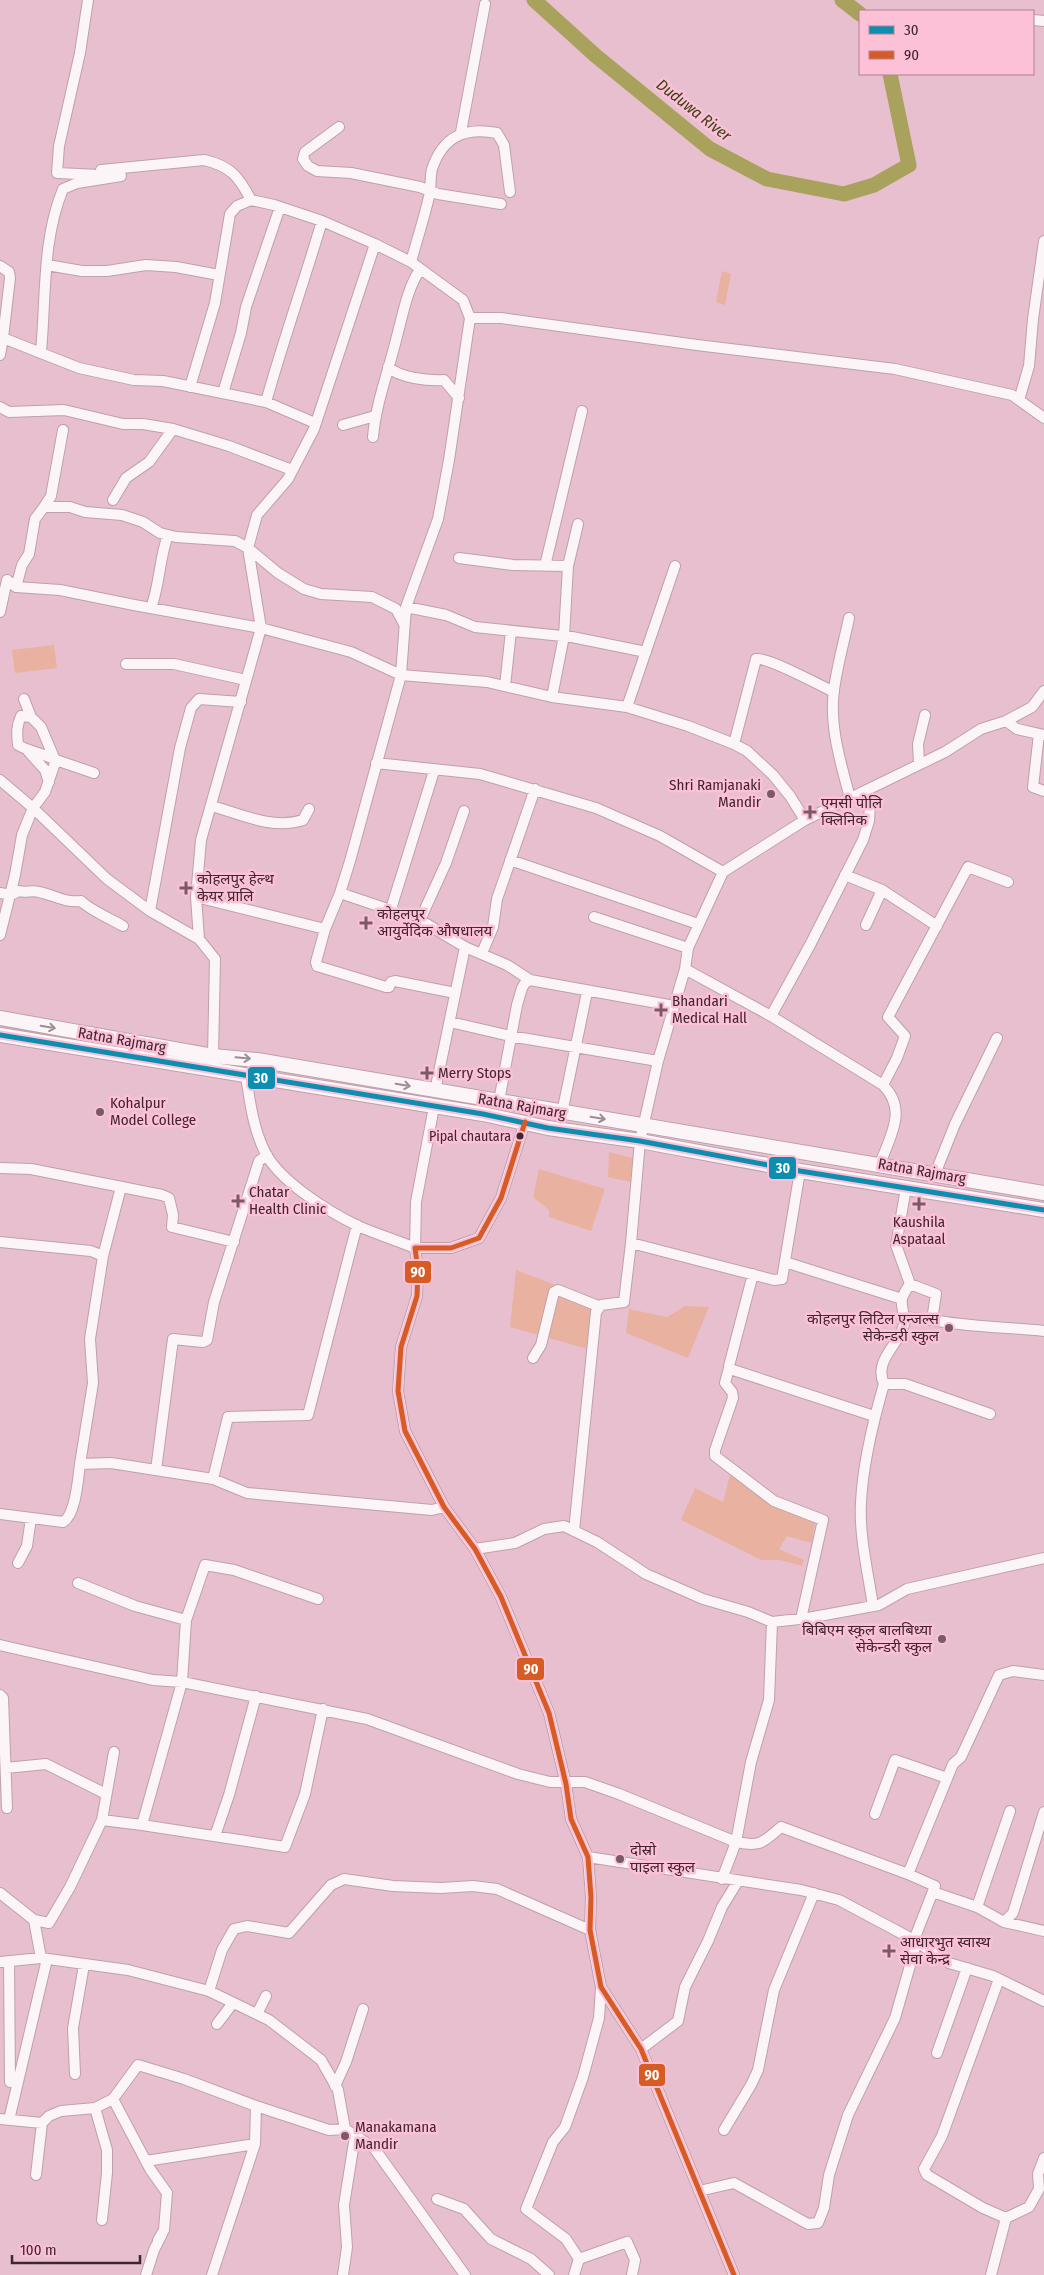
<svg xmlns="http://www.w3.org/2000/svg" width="1044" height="2275" viewBox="0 0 1044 2275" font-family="'Fira Sans Condensed','Noto Sans Devanagari',sans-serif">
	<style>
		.green { fill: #e9b2a0 }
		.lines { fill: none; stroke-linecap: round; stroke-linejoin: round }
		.river { stroke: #a8a25d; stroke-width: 15 }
		.minor-casing { stroke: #bfa0ac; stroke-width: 12 }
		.highway-casing { stroke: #bfa0ac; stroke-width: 16 }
		.minor { stroke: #fbf5f8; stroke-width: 10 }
		.highway { stroke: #fbf5f8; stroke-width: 14 }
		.bus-1-casing { stroke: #fcc0d7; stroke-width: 9 }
		.bus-2-casing { stroke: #fcc0d7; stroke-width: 9 }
		.bus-1 { stroke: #0d8eae; stroke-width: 5 }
		.bus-2 { stroke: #d75b24; stroke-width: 5 }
		.oneway { stroke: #9e8c94 }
		.poi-dot { fill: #7a5a67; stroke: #fcc0d7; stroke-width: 2 }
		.bus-dot { fill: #40242f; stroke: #fcc0d7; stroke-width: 2 }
		.labels { text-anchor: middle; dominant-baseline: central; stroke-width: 5; stroke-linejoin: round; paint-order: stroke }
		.bus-label { font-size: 14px; fill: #40242f; stroke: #fcc0d7; text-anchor: end }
		.poi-label { font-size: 15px; fill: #40242f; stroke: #fcc0d7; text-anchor: start }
		.street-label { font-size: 15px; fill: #40242f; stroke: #fcc0d7 }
		.water-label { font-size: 16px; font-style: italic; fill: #3b3f15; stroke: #fcc0d7 }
		.line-badge { stroke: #fcc0d7; stroke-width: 2 }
		.badge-label { font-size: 14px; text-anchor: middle; font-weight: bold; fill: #fff }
	</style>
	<rect width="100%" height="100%" fill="#e7bfce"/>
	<path class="green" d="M 722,271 L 731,274 L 725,305 L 716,302 Z
		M 54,645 L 57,668 L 15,673 L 12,650 Z
		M 609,1152 L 633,1158 L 631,1182 L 608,1177 Z
		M 539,1169 L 605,1189 L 591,1231 L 549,1217 L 549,1210 L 533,1197 Z
		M 516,1270 L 598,1301 L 591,1350 L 510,1327 Z
		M 685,1306 L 709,1307 L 688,1358 L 626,1333 L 629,1309 L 667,1317 Z
		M 730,1475 L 778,1508 L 815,1521 L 812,1543 L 787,1536 L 779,1549 L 804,1560 L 802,1566 L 780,1560 L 761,1560 L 681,1520 L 695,1488 L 723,1502 Z"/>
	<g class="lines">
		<path class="river" d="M 534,0 L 596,56 L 710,149 L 767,179 L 844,194 L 874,185 L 909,165 L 890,74
			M 842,0 L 860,14"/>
		<defs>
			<path id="minor" d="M 1033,20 L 1044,21
				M 339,127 L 305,152 L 303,159 L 308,166 L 317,171 L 351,173 L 420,187 L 438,194 L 501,204
				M 461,132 L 485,4
				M 101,170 L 204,160 C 231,166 239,177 251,200
				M 57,173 L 59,146 L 80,53 L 88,0
				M 375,244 L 314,429 L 288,479 L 257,515 L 248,548 L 261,628 L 351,652 L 401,675 L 487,682 L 552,697 L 627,707 L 688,726 L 734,744 L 747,751 L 773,775 L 790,796 L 805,820
				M 411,262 C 417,239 425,216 430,192 C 431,185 430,176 432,169 C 443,136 465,127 497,133 L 504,145 L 510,192
				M 47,265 L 82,271 L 107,271 L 146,265 L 176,267 L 219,275
				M 0,266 L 9,272 L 10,278 L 3,338
				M 41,352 C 46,299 42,239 63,189 L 77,183 L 121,176 L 57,173
				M 0,355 L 3,338 L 79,368 L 134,380 L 163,381 L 266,402 L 315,423
				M 388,367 C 400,378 428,381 444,380 L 459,398
				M 190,387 L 215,303 L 230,214 L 237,206 L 251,200 L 274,205 L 322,221 L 375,244 L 411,262 L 463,300 L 470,318 L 501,318 L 697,345 L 895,369 L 1012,395 L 1044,418
				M 223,393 L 241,333 L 246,307 L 280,207
				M 1019,400 L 1029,366 L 1033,319 L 1044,241
				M 266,402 C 283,341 304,282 322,221
				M 0,407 L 9,412 L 64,410 L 123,424 L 143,424 L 173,429 L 229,446 L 292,470
				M 343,425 L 375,416
				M 373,437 C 376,402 389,370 397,336 C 403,314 407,290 419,271
				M 113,500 L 126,478 L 149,462 L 173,429
				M 44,507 L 51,496 L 63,430
				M 459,558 L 513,565 L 568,566
				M 545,566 L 582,411
				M 16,587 L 22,565 L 29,554 L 35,519 L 44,507 L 70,507 L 85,512 L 122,515 L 143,522 L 160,533 L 176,537 L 235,541 L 248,548 L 278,573 L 304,589 L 321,594 L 372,597 L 396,609 L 404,624
				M 406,607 L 446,615 L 475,627 L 572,637 L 646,652
				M 151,608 C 160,584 159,559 168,535
				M 0,612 L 7,580 L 16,587 L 60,590 L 134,605 L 261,628 L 201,840 L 196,897 L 199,939
				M 849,618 C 844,642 837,666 834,690 C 829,726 841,764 850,798
				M 126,664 L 174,664 L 246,680
				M 505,686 L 511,631
				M 552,697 L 564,636 L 568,566 L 578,524
				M 24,699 L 31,717 L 41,727 L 55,760
				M 627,707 L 675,566
				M 31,717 L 21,716 C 16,727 17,734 18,745 C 30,752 43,753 56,760
				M 1006,721 L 1017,729 L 1044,735
				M 1039,734 L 1033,787 L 1044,791
				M 734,744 L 756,659 C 768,657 819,685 834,692
				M 28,751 L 45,770 L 49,782
				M 376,763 L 480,774 L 596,808 L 660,836 L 723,872
				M 919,763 L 918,744 L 925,715
				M 0,780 L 33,808 L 107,879 L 150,911 L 199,939 L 215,959 L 213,1056
				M 212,806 C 240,814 273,830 303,820 L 309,809
				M 510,860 L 698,924
				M 845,875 L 882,890 L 937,926
				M 0,893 L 11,895 L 19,891 C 26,893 32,890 39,892 C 54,895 65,903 81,901 C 90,910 111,919 123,926
				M 340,893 L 420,920 L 465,947 L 507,965 L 530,980 L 674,1006
				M 196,897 L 325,929 L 340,893 L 350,861 L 401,675 L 406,607 L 438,519 L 449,460 L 470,318
				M 391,909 L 434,771
				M 150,911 L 180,748 L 191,708 L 199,699 L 241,702
				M 594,917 L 688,948
				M 420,920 L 446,863 L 464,811
				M 866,925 L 882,890
				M 325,929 L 316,962 L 317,966 L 386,987 L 389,987 L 391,982 L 395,981 L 455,993
				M 0,935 L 15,875 L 22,835 L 33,808 L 45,792 L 56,760 L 94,773
				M 482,953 L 493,927 L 497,899 L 535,789
				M 685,969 L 771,1016 L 883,1085 L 897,1058 L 905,1036 L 888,1017 L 968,867 L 1008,882
				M 771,1016 L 810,945 L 863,840 L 869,821 L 870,804 L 867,790
				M 450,1022 L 510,1036 L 658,1061
				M 246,1076 C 250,1102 253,1127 264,1150 C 277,1180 329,1212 358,1226 C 376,1234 396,1240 415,1248 L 416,1202 L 434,1107
				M 435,1091 L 465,947
				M 499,1101 L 517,1005 L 522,988 L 525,983 L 530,980
				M 562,1113 L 587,992
				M 525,1122 L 501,1198 L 479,1238 L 451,1248 L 415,1248 L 418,1270 L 417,1296 L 401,1347 L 398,1391 L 405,1431 L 444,1507 L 475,1549 L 501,1597 L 549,1713 L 566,1784 L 571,1819 L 588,1857 L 591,1897 L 590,1930 L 601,1987 L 641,2049 L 734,2275
				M 880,1164 C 890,1136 908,1110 883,1085
				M 0,1168 L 31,1169 L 162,1195 L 169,1198 L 173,1215 L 172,1227 L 234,1242
				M 800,1171 L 782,1279 L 774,1280 L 631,1243 L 640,1141 L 658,1061 L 685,969 L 688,948 L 723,872 L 805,820 L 945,752 L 981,729 L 1006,721 L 1032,707 L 1044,691
				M 935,1174 L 955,1124 L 997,1038
				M 121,1187 L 103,1256 L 90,1339 L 93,1383 L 80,1464 L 111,1463 L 213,1479 L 247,1493 L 432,1510 L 444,1507
				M 906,1188 L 896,1245 L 910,1284 L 936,1294 L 932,1320 C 969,1327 1007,1327 1044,1331
				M 0,1242 L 91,1251 L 103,1256
				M 785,1262 L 902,1299
				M 753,1274 L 729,1366 L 730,1369 L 874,1416
				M 904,1317 L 932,1320
				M 533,1358 L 541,1345 L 554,1292 L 558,1290 L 598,1306
				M 729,1368 L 725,1383 L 732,1392 L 733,1398 L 715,1450 L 715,1456 L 774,1501 L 823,1520 L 801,1619
				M 884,1384 L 905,1384 L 990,1414
				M 156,1470 L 173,1339 L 203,1342 L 207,1340 L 214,1302 L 259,1161 L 267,1155
				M 213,1479 L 228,1417 L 308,1415 L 357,1225
				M 0,1514 L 63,1522 C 76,1515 78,1478 80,1464
				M 574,1531 L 596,1312 L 601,1305 L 624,1302 L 631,1243
				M 475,1549 L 515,1543 L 544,1529 L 564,1526 L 597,1542 L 646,1574 L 703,1599 L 748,1612 L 772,1622 L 808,1618 L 879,1605 L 907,1589 L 1044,1558
				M 18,1563 L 27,1546 L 31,1518
				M 78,1583 L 135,1606 L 186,1620
				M 873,1606 C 868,1572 859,1536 861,1502 C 863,1462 873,1422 884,1384 C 874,1362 895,1348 903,1328 C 907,1318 900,1307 902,1298 C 904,1293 907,1288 910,1284
				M 0,1645 L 153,1680 L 182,1682 L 367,1719 L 518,1774 L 550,1782 L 585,1782 L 619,1794 L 736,1842 C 761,1847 762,1843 781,1827 L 908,1874
				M 0,1695 L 3,1698 L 7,1808
				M 6,1768 L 46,1764 L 106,1794
				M 1010,1811 L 977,1907 L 1004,1922 L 1013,1913 L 1044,1812
				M 875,1814 L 895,1760 L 947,1778
				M 102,1820 L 114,1752
				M 142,1825 L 285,1847 L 305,1794 L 323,1709
				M 215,1836 L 229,1795 L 256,1696
				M 588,1857 L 801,1890 L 839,1900 L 914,1940 L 949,1963 L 993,1976 L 1044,2001
				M 722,1879 L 736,1842 L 751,1762 L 769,1700 L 772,1622
				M 933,1892 L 977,1907
				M 0,1893 L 34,1920
				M 1004,1922 L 1044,1931
				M 914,1940 L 935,1886 L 908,1874 L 953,1764 L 961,1757 L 999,1675 L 1013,1671 L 1044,1675
				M 41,1958 L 34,1920 L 49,1923 L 70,1887 L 102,1820 L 142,1825 L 182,1682 L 186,1620 L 205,1565 L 234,1570 L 318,1599
				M 0,1962 L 41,1958 L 128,1970 L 209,1991 L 269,2020 L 321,2060 L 338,2090 L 345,2129 L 374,2148 L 465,2275
				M 9,1962 L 10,2082
				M 999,1979 L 942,2136 L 924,2169 L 927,2175 L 983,2208 L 1006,2218
				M 209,1991 L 222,1950 L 234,1929 L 247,1926 L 289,1933 L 331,1885 L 344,1879 L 393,1886 L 441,1888 L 473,1886 L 497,1889 L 590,1930
				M 257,2014 L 266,1996
				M 217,2024 L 233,2003
				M 641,2049 L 678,2021 L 685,1987 L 708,1941 L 722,1907 L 738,1881
				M 937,2053 L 967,1968
				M 75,2074 L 73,2028 L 84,1965
				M 335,2086 L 346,2062 L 363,2009
				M 113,2099 L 150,2169 L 167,2193 L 164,2230 L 158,2240
				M 95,2108 L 107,2150 L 107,2173 L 102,2220
				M 0,2119 L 42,2123 L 49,2116 L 61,2111 L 95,2108 L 113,2099 L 138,2065 L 184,2079 L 256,2106 L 329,2130 L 345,2129
				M 9,2120 L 47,1959
				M 724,2130 L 751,2085 L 758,2070 L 774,1990 L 814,1893
				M 146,2161 L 255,2144 L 256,2106
				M 36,2175 L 42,2123
				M 699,2191 L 734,2183 L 808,2224 L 818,2223 L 824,2208 L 829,2175 L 848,2115 L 895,2018 L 917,1941
				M 437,2199 L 464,2209 L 491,2239 L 531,2259 L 549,2275
				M 579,2259 L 627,2242 L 635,2260 L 632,2275
				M 146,2275 L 154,2250 L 162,2234
				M 212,2275 L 255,2144
				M 343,2275 L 347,2247 L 344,2205 L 355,2136
				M 574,2275 L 579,2259 L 566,2239 L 526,2209 L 553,2142 L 565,2127 L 583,2077 L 599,2018 L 601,1987
				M 991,2275 L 1006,2218 L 1029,2207 L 1039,2189 L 1038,2174 L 1044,2158"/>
			<path id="highway" d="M 0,1018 L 213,1056 L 257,1060 L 1044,1193
				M 0,1035 L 483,1114 L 548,1128 L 640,1141 L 800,1171 L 1044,1210"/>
		</defs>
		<use href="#minor" class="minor-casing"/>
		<use href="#highway" class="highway-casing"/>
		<use href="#minor" class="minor"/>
		<use href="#highway" class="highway"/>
		<defs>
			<path id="bus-1" d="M 0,1035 L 483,1114 L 548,1128 L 640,1141 L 800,1171 L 1044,1210"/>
			<path id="bus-2" d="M 525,1122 L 501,1198 L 479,1238 L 451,1248 L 415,1248 L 418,1270 L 417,1296 L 401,1347 L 398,1391 L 405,1431 L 444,1507 L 475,1549 L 501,1597 L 549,1713 L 566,1784 L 571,1819 L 588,1857 L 591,1897 L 590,1930 L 601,1987 L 641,2049 L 734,2275"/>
		</defs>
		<use href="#bus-1" class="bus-1-casing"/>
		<use href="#bus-2" class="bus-2-casing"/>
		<use href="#bus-1" class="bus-1"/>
		<use href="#bus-2" class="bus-2"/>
	</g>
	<defs><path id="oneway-shaft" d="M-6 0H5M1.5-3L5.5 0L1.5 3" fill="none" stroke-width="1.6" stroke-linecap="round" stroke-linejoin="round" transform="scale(1.25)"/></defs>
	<g class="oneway">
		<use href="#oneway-shaft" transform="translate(48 1027) rotate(10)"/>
		<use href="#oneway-shaft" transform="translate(243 1058) rotate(5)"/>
		<use href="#oneway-shaft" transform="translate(403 1085) rotate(10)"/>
		<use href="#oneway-shaft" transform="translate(598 1118) rotate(9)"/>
	</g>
	<g class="poi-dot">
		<circle cx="771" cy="794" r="5"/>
		<path d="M807.5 804.5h5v5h5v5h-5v5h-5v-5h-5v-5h5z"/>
		<path d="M183.5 880.5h5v5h5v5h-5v5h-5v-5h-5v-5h5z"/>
		<path d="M363.5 915.5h5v5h5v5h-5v5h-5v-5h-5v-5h5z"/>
		<path d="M658.5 1002.5h5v5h5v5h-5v5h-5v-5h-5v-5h5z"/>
		<path d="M424.5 1065.5h5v5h5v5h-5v5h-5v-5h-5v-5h5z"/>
		<circle cx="100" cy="1112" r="5"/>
		<path d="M235.5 1193.5h5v5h5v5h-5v5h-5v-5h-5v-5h5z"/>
		<path d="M916.5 1196.5h5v5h5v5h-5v5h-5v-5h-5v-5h5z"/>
		<circle cx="949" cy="1328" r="5"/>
		<circle cx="942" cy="1639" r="5"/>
		<circle cx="620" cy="1859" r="5"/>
		<path d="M886.5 1943.5h5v5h5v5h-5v5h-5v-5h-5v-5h5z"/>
		<circle cx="345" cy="2136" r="5"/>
	</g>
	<circle class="bus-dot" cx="520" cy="1136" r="4.5"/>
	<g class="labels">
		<g class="bus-label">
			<text x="511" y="1136">Pipal chautara</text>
		</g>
		<g class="poi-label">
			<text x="761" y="785" text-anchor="end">Shri Ramjanaki<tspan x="761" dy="17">Mandir</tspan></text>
			<text x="821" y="803">एमसी पोलि<tspan x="821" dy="17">क्लिनिक</tspan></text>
			<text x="197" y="879">कोहलपुर हेल्थ<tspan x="197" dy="17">केयर प्रालि</tspan></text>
			<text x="377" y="914">कोहलपुर<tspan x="377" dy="17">आयुर्वेदिक औषधालय</tspan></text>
			<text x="672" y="1001">Bhandari<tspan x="672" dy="17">Medical Hall</tspan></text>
			<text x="438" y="1073">Merry Stops</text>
			<text x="110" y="1103">Kohalpur<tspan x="110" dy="17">Model College</tspan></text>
			<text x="249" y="1192">Chatar<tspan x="249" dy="17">Health Clinic</tspan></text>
			<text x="919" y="1222" text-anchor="middle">Kaushila<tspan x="919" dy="17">Aspataal</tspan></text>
			<text x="939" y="1319" text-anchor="end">कोहलपुर लिटिल एन्जल्स<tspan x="939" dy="17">सेकेन्डरी स्कुल</tspan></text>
			<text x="932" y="1630" text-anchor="end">बिबिएम स्कुल बालबिध्या<tspan x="932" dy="17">सेकेन्डरी स्कुल</tspan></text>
			<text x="630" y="1850">दोस्रो<tspan x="630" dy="17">पाइला स्कुल</tspan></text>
			<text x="900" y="1942">आधारभुत स्वास्थ<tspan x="900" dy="17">सेवा केन्द्र</tspan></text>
			<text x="355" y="2127">Manakamana<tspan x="355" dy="17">Mandir</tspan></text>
		</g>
		<g class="street-label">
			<text transform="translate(122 1040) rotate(10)">Ratna Rajmarg</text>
			<text transform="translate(522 1106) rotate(10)">Ratna Rajmarg</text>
			<text transform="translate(922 1171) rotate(10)">Ratna Rajmarg</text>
		</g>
		<g class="water-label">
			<text transform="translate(694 110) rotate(38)">Duduwa River</text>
		</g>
	</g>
	<g class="line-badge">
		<rect x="247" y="1066" width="29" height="24" rx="5" fill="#0d8eae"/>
		<rect x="768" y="1156" width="29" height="24" rx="5" fill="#0d8eae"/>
		<rect x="404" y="1260" width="28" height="24" rx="5" fill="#d75b24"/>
		<rect x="516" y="1657" width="29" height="24" rx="5" fill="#d75b24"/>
		<rect x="638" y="2063" width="28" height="24" rx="5" fill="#d75b24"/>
	</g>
	<g class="badge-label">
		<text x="261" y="1083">30</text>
		<text x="783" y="1173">30</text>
		<text x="418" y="1277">90</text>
		<text x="531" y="1674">90</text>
		<text x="652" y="2080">90</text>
	</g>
	<rect x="859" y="10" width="175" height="65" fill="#fcc0d7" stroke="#b18294"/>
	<rect x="869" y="26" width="25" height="8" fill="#0d8eae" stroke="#b18294"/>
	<text x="904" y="35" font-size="15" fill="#40242f">30</text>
	<rect x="869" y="51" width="25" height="8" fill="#d75b24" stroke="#b18294"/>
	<text x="904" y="60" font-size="15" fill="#40242f">90</text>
	<path d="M12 2255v8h128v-8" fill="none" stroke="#40242f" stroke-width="2.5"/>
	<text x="20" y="2255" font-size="15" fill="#40242f" stroke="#fcc0d7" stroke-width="4" paint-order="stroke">100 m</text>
</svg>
